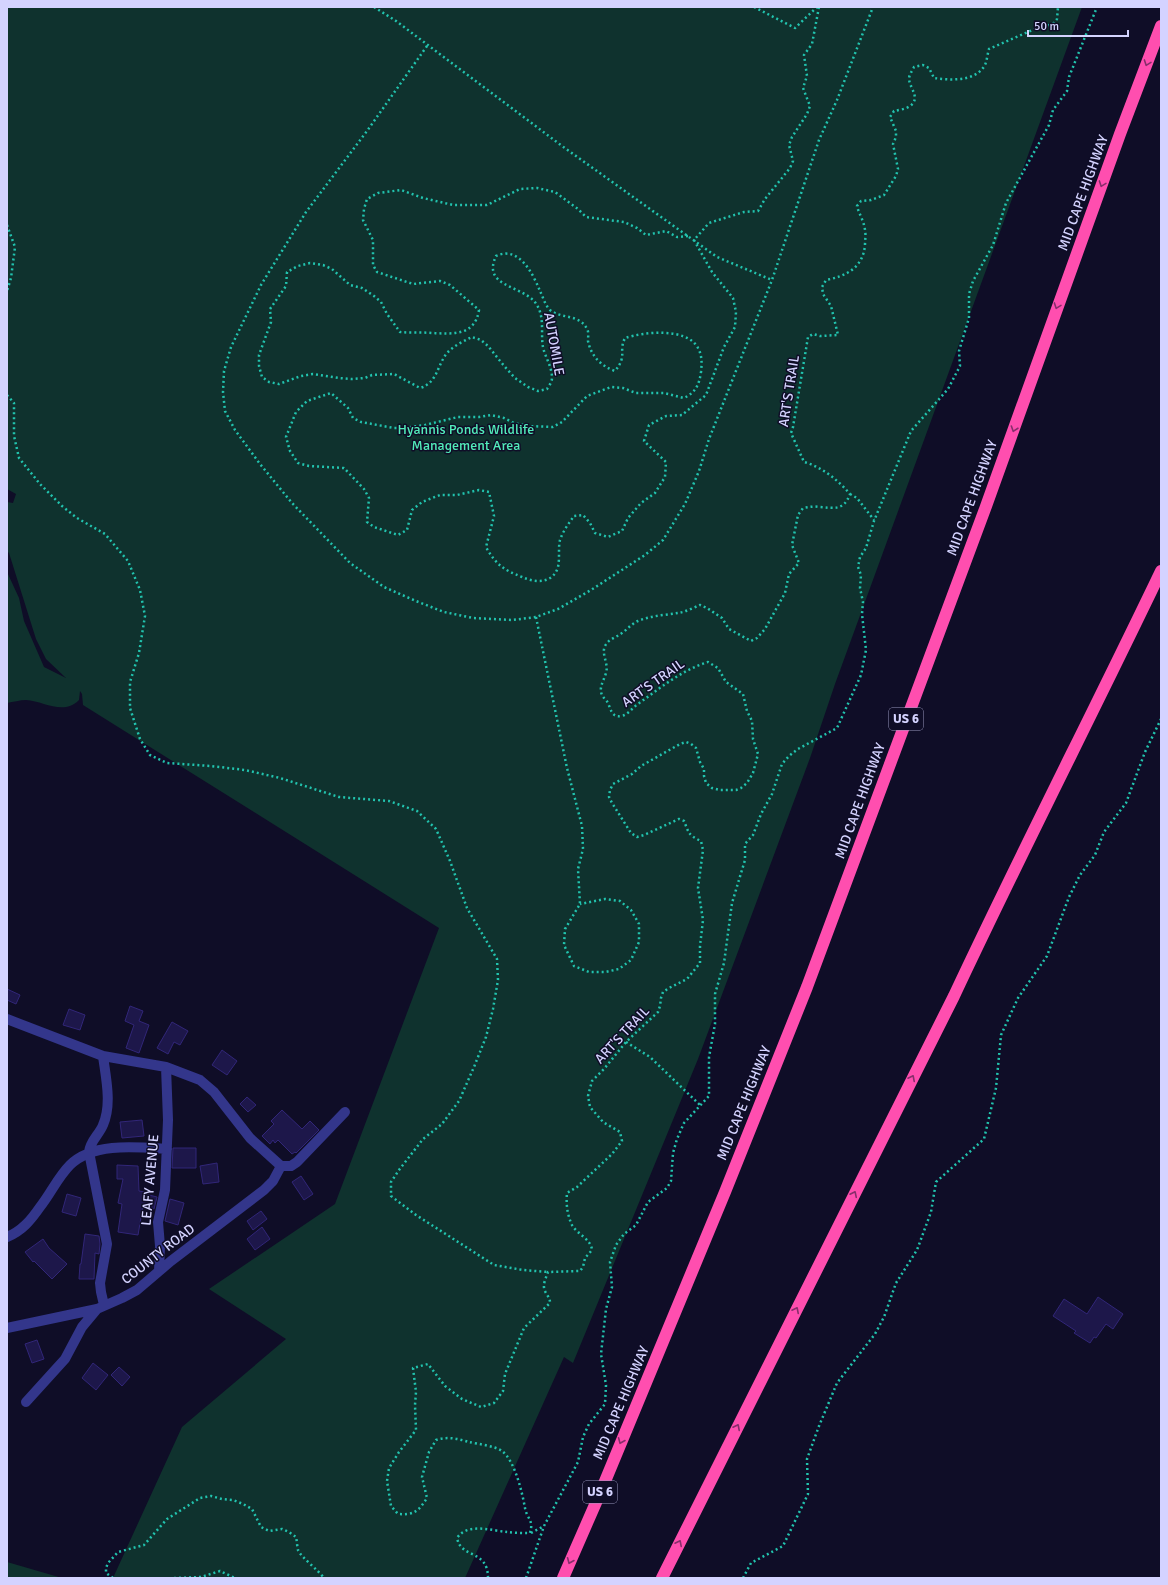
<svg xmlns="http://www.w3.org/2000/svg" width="1168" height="1585" viewBox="0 0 1168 1585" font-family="Signika,sans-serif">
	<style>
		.green { fill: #0f322e }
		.building { fill: #1d174a; stroke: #312678 }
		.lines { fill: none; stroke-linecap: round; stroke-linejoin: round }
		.path { stroke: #22c3ae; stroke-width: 2.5; stroke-dasharray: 2 3; stroke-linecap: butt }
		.street { stroke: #33368b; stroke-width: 10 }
		.highway { stroke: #ff4eaf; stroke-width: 12 }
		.oneway { stroke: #872e6b }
		.labels { text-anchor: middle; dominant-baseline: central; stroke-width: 3; stroke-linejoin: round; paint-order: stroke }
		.shield { fill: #0f0d27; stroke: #9998be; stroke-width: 1 }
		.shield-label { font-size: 13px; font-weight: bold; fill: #d4d3ff }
		.street-label { font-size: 14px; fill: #d4d3ff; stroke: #0f0d27 }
		.park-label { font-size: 14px; fill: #52ecba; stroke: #0f0d27 }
	</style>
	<rect width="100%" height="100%" fill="#0f0d27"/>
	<path class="green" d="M 7,7 L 1082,7 L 835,684 L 810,758 L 698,1059 L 573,1363 L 564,1357 L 465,1578 L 113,1578 L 182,1427 L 286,1339 L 209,1289 L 335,1204 L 439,928 L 83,705 L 82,694 L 80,691 L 79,700 C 63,716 44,701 26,700 C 20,700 13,702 7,703 L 7,572 L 19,598 L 24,621 L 44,667 L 66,678 L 46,659 L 36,639 L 9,553 L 7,551 L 7,502 L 13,503 L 16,494 L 7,489 Z
		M 7,1562 L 62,1578 L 7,1578 Z"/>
	<path class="building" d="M 7,989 L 20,995 L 16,1004 L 7,1000 Z
		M 130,1006 L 143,1011 L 139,1021 L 149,1025 L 139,1053 L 126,1048 L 134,1025 L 125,1021 Z
		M 69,1009 L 85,1015 L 80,1030 L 63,1025 Z
		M 172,1022 L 188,1031 L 180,1045 L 174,1042 L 168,1054 L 157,1048 Z
		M 222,1050 L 237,1061 L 227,1075 L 212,1065 Z
		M 247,1097 L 256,1105 L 248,1112 L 240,1104 Z
		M 282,1110 L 302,1129 L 310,1121 L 319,1130 L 296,1153 L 295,1152 L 292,1154 L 278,1140 L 275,1143 L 273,1140 L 270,1144 L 262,1136 L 274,1124 L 271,1121 Z
		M 142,1120 L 144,1136 L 122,1138 L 120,1122 Z
		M 173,1148 L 196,1148 L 196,1168 L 172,1168 Z
		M 217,1163 L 219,1182 L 203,1184 L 200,1166 Z
		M 117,1165 L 138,1166 L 139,1191 L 145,1192 L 145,1194 L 157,1197 L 154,1209 L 143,1206 L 138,1235 L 118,1232 L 122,1204 L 118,1203 L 123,1179 L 117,1179 Z
		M 301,1176 L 313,1194 L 304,1200 L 292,1182 Z
		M 67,1194 L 81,1198 L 76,1216 L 62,1212 Z
		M 170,1199 L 184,1203 L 178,1225 L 165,1221 Z
		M 261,1211 L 267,1219 L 253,1230 L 247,1221 Z
		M 262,1227 L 270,1239 L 255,1250 L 247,1239 Z
		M 85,1234 L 99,1236 L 100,1244 L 99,1254 L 95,1253 L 94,1279 L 79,1279 L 80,1264 L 81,1264 Z
		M 43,1239 L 49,1248 L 67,1264 L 52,1279 L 34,1261 L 33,1262 L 25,1252 Z
		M 1098,1297 L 1123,1314 L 1113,1329 L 1106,1324 L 1096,1338 L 1094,1337 L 1090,1343 L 1074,1333 L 1076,1331 L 1053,1316 L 1064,1299 L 1087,1314 Z
		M 37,1340 L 44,1359 L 32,1363 L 25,1344 Z
		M 93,1363 L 108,1375 L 96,1390 L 82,1378 Z
		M 119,1367 L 130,1377 L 122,1386 L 111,1375 Z"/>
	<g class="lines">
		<path class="path" d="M 374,7 L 396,21 L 562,146 L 717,257 L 772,280
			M 754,7 L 795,28 L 817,7
			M 427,46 L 367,131 L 306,212 L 261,285 L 231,347 L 224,371 L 223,392 L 225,411 L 235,430 L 260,464 L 292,503 L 350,563 L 384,587 L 416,601 L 444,612 L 473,618 L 512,620 L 536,617 L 558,609 L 591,590 L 645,555 L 663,540 L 685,504 L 699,471 L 709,439 L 772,280 L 819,140 L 837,100 L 873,7
			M 7,225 L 15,247 L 11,278 L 7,291
			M 688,236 L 677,237 L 666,231 L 646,235 L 637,228 L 624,222 L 586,217 L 578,209 L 555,192 L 537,188 L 520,189 L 487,205 L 453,205 L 423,198 L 401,190 L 378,193 L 367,199 L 364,209 L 363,220 L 373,240 L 373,265 L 377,272 L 413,284 L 440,281 L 450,285 L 479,310 C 475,336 453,334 432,333 C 421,332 410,333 400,332 L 387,314 L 381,302 L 374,296 L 362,288 L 350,285 L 332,269 L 323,265 L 310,263 L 298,266 L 287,272 L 286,286 L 270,309 L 271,322 L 259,355 L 259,366 L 262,377 L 269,382 L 279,384 L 301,376 L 313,374 L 339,378 L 352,379 L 365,378 L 372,375 L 394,374 L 420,388 C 438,383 437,364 448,352 C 455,345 464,341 472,337 L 481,340 L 488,346 L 505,367 L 515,378 L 528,387 L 538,391 L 547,389 C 549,386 552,382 552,378 C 552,368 547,360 544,351 C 539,336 547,316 534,301 C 519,285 482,286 496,256 C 519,245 533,274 540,291 C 543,297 545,305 550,310 C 561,319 580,314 587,329 C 589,332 588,337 588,341 C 591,356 601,366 615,371 C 628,355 618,352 625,338 C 643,332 687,327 698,348 C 702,355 702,363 701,372 C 699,385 696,392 684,398 L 664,393 L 636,393 L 623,388 L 611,387 L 587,396 L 562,422 L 553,427 L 528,426 L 514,423 L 504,418 L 491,415 L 479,417 L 458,417 L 425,425 L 405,428 L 394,428 L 361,422 L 353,418 L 348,408 L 331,393 L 307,401 L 296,412 L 286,437 L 290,451 L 298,463 L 309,466 L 344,468 L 364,489 L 369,498 L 367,522 L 374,527 L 398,535 L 407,530 L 412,510 L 422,502 L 440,495 L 457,495 L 479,490 L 489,492 L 494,516 L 486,547 C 496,565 504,570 522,577 C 535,583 553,584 558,567 C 560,558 558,548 560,540 C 563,531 569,523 574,516 L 583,515 L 590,523 L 595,533 L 608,537 L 622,531 L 628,518 L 641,503 L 655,493 L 665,477 L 666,462 L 644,441 L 649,425 L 666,416 L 682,415 L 706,395 L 724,347 L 735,327 L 736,312 L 733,298 L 712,272 L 694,240 L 709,223 L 744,212 L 758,211 L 765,199 L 790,168 L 793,161 L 789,145 L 792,137 L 807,114 L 810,106 L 803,88 L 807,76 L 804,55 L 812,44 L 819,7
			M 7,395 L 14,403 L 14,436 L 19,458 L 40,484 L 62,506 L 77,518 L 105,534 L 128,561 L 140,590 L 145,616 L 139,653 L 130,682 L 130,708 L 140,739 L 150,755 L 167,763 L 211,766 L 245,770 L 280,778 L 339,797 L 389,801 L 417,811 L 436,829 L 450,861 L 467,908 L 497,959 L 498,980 L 493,1009 L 486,1037 L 474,1067 L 459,1101 L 442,1124 L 423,1139 L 399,1170 L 391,1182 L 391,1196 L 416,1215 L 494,1265 L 523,1270 L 548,1272
			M 850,494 L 857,498 L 874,520
			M 536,617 L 567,768 L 582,826 L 583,849 L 578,869 L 580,904 L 565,929 L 564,945 L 574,966 L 589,972 L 605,972 L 619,969 L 631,960 L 639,942 L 639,924 L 631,910 L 620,901 L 605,899 L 580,904
			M 626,1042 L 650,1057 L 700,1105
			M 531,1533 L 544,1526
			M 113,1578 L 106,1573 L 106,1568 L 108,1563 L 118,1552 L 144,1545 L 167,1519 L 200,1498 L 211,1496 L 222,1499 L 233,1500 L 243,1504 L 252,1509 L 261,1527 L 269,1531 L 282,1529 L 289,1532 L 296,1537 C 297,1541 297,1546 298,1550 C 300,1556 319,1571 324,1578
			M 174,1578 L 201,1577 L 220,1571 L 235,1578
			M 488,1578 C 488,1549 461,1559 457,1538 C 468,1522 492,1531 508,1532 C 515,1533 523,1533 530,1533 C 534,1520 527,1519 525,1508 C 522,1492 515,1461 502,1451 C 495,1446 478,1444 469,1442 C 459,1439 447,1436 436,1440 L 429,1452 L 422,1477 L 427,1498 C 418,1512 414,1515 398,1514 L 391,1506 L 387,1481 L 389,1468 L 399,1452 L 416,1430 L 415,1405 L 416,1392 L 413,1368 L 428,1364 L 445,1386 L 462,1399 L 481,1407 L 494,1403 L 503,1391 L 505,1374 L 524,1328 L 550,1303 C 550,1297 547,1296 545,1291 C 542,1285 546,1278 548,1272 L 580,1271 L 583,1267 L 585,1258 L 592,1250 C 591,1239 577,1234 572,1225 C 567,1214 566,1204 567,1193 L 577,1187 L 612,1154 L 622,1141 L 620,1132 L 603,1122 L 590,1107 L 588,1096 L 592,1081 L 604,1069 L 626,1042 L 658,1012 L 660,1006 L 661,998 L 663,992 L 669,988 L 687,979 L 700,963 L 700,946 L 703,920 L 698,888 L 703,850 L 701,841 C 688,835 689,833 684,821 L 679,819 L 644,835 L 637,837 L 631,833 L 612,803 L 609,797 L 610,790 L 613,784 L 632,774 L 641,766 L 680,744 L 686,742 L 691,744 L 696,748 L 700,762 L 704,769 L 704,776 L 706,783 L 712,788 L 720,790 L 736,790 L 741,788 L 747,783 L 753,773 L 758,754 L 753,739 L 752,721 L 747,711 L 743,694 L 726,682 L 718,668 L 708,662 C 682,670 660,688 638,704 C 632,708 628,715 621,716 C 610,718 611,706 606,700 C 596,691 603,683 606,673 C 609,664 601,654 605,646 C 608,640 614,638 619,635 C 626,631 631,624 638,621 C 652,615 669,615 683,612 C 689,610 695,607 700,605 L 707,608 L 722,618 L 729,629 L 751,641 L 757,638 L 765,629 L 785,593 L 789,574 L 799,563 L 792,545 L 798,515 L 803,508 C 809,507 814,506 819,507 C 834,508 844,511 850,494 C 838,480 822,467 804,462 L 791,433 L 793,427 L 808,337 L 813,334 L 820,336 L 838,335 L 831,306 L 823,294 L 822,287 L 826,280 C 846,276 863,268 865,245 C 865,240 866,235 865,230 C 864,221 859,214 857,206 L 861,201 L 871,200 L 884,195 L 896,176 L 898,169 L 893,144 L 896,137 L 896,131 L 890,117 L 894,111 C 899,110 906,109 910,106 C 921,98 910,89 909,79 C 909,75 912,71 914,67 L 923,65 L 929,68 L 934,78 C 950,80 972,82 983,68 C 987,64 987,55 989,49 L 1035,29 L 1053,24 L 1057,19 L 1058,7
			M 526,1578 L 544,1526 L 578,1462 L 583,1437 L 589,1424 L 605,1404 L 606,1385 L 601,1354 L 606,1309 L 612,1287 L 610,1262 L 616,1245 L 624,1234 L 636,1225 L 648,1202 L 667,1188 L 671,1181 L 673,1153 L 677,1139 L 684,1123 L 709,1096 L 709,1057 L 715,1024 L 715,994 L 724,963 L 732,903 L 745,860 L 745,844 L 753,835 L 761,814 L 772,794 L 782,764 L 789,756 L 798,749 L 837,728 L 861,675 L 866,650 L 862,614 L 863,602 L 860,588 L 861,575 L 858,567 L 860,557 L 866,548 L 874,521 L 911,431 L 948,389 L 960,366 L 959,351 L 969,318 L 969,294 L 973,281 L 993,245 L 1006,203 L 1049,125 L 1053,110 L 1067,91 L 1069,77 L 1097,7
			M 743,1578 L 751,1563 L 783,1546 L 808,1494 L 807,1459 L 819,1426 L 837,1383 L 875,1334 L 884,1317 L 896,1283 L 917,1250 L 931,1212 L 936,1182 L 984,1139 L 996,1088 L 1001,1035 L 1018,998 L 1047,956 L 1069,897 L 1080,875 L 1095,855 L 1104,832 L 1126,803 L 1145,752 L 1161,719"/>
		<path class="street" d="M 7,1019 L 103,1056 L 166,1067 L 200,1080 L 214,1092 L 250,1138 L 281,1166 L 291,1166 L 297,1162 L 345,1112
			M 103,1056 C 106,1079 112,1104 103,1125 C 99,1135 90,1141 89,1152 L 107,1244 L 100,1283 L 101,1292 L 104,1305
			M 7,1237 C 22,1231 31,1220 40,1207 C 51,1193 58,1177 70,1165 C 93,1142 137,1147 167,1149
			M 159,1271 L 160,1246 L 158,1222 L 165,1190 L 168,1120 L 166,1067
			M 7,1328 L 97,1309
			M 26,1402 L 65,1359 L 82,1327 L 97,1309 L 122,1298 L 137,1290 L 171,1261 L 264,1190 L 273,1181 L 281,1166"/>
		<path class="highway" d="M 563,1578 L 601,1491 L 725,1192 L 807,987 L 985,509 L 1120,134 L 1161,26
			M 662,1578 L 954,996 C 1021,853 1093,713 1161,571"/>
	</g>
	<defs><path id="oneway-chevron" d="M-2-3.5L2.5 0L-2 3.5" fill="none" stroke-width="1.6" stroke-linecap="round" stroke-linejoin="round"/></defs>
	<g class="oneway">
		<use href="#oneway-chevron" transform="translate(1147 63) rotate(110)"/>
		<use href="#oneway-chevron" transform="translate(1102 184) rotate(110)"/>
		<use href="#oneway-chevron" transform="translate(1057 306) rotate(110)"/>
		<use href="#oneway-chevron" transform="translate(1014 429) rotate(109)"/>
		<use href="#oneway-chevron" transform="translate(912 1078) rotate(-63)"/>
		<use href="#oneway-chevron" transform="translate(854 1194) rotate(-64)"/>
		<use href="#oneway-chevron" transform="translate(796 1310) rotate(-63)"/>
		<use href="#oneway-chevron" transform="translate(737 1427) rotate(-63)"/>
		<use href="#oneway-chevron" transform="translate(621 1441) rotate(113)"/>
		<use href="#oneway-chevron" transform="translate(679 1543) rotate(-63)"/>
		<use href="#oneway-chevron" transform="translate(570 1561) rotate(113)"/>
	</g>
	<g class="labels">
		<g class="shield">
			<rect x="889" y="708" width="34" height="22" rx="3"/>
			<rect x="583" y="1481" width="34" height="22" rx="3"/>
		</g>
		<g class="shield-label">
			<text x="906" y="719">US 6</text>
			<text x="600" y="1492">US 6</text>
		</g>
		<g class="street-label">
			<text transform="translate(1083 193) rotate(-70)">MID CAPE HIGHWAY</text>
			<text transform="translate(554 344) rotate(80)">AUTOMILE</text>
			<text transform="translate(789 391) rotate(-81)">ART'S TRAIL</text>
			<text transform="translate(972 498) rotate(-70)">MID CAPE HIGHWAY</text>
			<text transform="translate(653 683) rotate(-35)">ART'S TRAIL</text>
			<text transform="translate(860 801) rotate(-70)">MID CAPE HIGHWAY</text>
			<text transform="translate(622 1035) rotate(-47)">ART'S TRAIL</text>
			<text transform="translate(744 1103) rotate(-68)">MID CAPE HIGHWAY</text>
			<text transform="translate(150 1180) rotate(-85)">LEAFY AVENUE</text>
			<text transform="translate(158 1254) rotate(-38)">COUNTY ROAD</text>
			<text transform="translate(621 1403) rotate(-67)">MID CAPE HIGHWAY</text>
		</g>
		<g class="park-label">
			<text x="466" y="429">Hyannis Ponds Wildlife<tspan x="466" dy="16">Management Area</tspan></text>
		</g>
	</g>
	<rect width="1168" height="1585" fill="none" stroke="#d4d3ff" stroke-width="16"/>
	<path d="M1028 30v6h100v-6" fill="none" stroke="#d4d3ff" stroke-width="2"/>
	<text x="1034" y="30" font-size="12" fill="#d4d3ff" stroke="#0f0d27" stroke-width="3" paint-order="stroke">50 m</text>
</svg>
